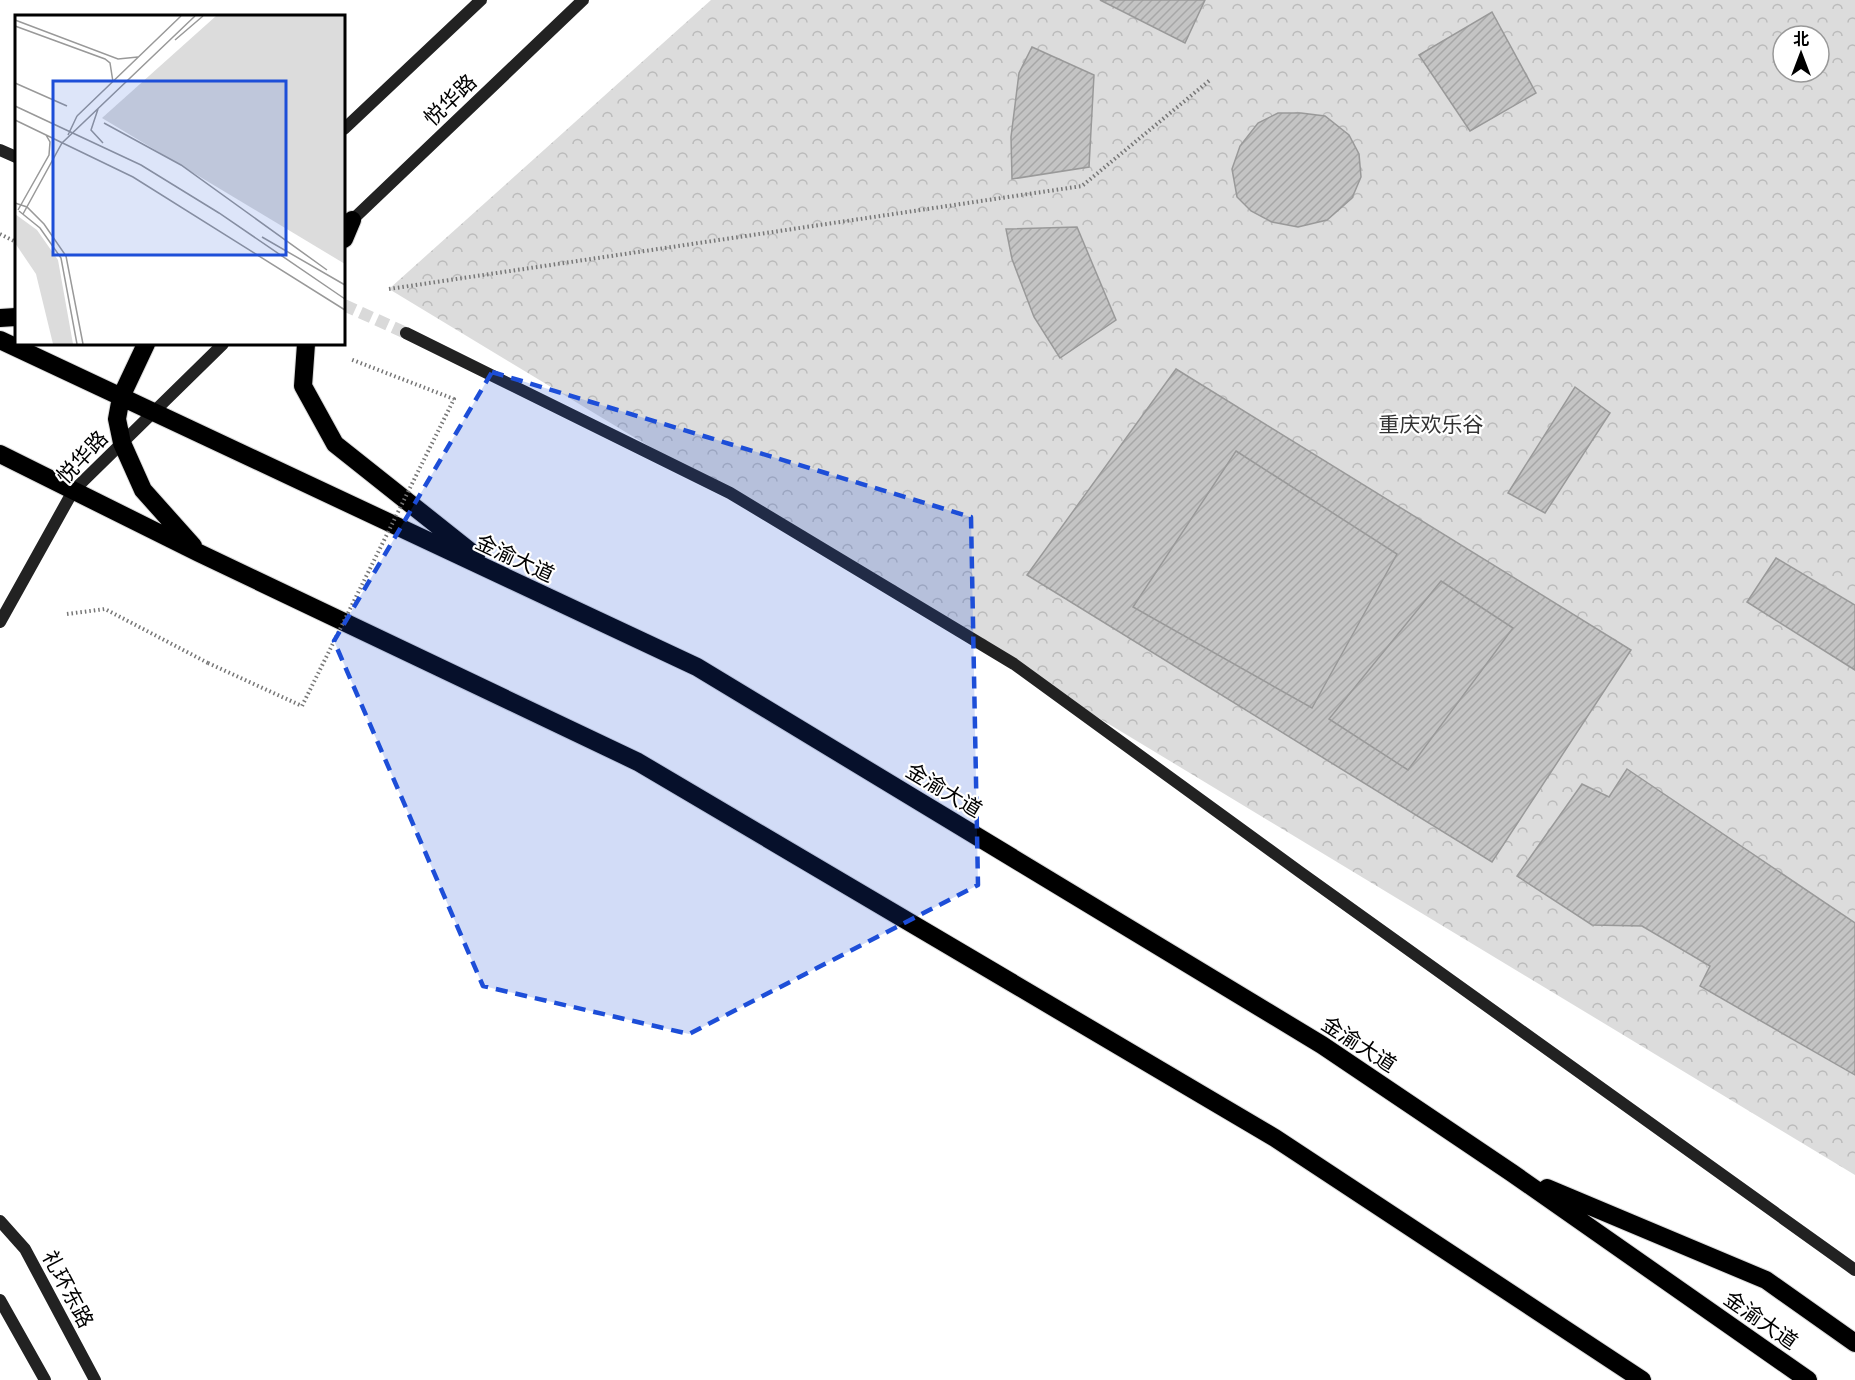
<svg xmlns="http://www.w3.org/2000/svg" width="1855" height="1380" viewBox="0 0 1855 1380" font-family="Montserrat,'Noto Sans SC',sans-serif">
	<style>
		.forest { fill: url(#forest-crowns); fill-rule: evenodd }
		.building { fill: url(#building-hatch); stroke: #999; stroke-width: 1.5 }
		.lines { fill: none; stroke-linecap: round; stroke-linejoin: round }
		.secondary-tunnel { stroke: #d9d9d9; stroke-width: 12; stroke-dasharray: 12 6; stroke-linecap: butt }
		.highway-casing { stroke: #dbdbdb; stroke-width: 20 }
		.path { stroke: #777; stroke-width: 4; stroke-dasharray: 1.5 3; stroke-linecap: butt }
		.secondary { stroke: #222; stroke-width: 12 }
		.highway { stroke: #000; stroke-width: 18 }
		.path-bridge { stroke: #777; stroke-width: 4; stroke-dasharray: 1.5 3; stroke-linecap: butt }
		.marked { fill: #1d4ed8; fill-opacity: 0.2; stroke: #1d4ed8; stroke-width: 4.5; stroke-dasharray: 12 8; stroke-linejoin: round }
		.labels { text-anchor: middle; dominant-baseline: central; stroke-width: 4.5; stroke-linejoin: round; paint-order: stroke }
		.street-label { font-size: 21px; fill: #000; stroke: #fff }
		.park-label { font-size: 21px; fill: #333; stroke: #fff }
		.inset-road { fill: none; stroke: #999; stroke-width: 1.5 }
		.view { fill: #1d4ed8; fill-opacity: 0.15; stroke: #1d4ed8; stroke-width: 3 }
		.inset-edge { fill: none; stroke: #000; stroke-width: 3 }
	</style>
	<defs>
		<pattern id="forest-crowns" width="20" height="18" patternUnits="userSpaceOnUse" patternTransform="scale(1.5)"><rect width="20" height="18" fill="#dcdcdc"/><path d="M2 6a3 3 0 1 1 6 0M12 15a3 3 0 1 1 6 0" fill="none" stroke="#bbb"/></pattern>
		<pattern id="building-hatch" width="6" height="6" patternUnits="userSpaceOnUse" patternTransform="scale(1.5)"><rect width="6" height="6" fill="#c4c4c4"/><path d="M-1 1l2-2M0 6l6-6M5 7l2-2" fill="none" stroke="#a7a7a7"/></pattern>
	</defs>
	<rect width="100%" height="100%" fill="#fff"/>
	<path class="forest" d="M 711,0 L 1855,0 L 1855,1175 L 389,289 ZM 1783,36 L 1819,36 L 1819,72 L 1783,72 Z"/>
	<path class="building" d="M 1100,0 L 1205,0 L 1185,43 Z
		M 1492,12 L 1536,93 L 1470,131 L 1419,55 Z
		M 1032,47 L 1094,75 L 1089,167 L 1012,179 L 1011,137 L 1019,73 Z
		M 1278,113 L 1301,113 L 1325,116 L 1349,135 L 1359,154 L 1361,177 L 1352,198 L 1327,220 L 1298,227 L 1272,222 L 1251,211 L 1237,197 L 1232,169 L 1240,146 L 1258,123 Z
		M 1077,227 L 1116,320 L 1060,358 L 1034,317 L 1012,259 L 1006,229 Z
		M 1176,369 L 1631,650 L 1492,862 L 1027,575 Z
		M 1575,387 L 1610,413 L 1545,513 L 1508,493 Z
		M 1236,451 L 1397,554 L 1312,708 L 1133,607 Z
		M 1776,558 L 1855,605 L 1855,670 L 1747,602 Z
		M 1441,581 L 1513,628 L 1408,770 L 1329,719 Z
		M 1627,769 L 1855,923 L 1855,1075 L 1700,986 L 1710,966 L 1642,926 L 1592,925 L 1517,876 L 1582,784 L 1609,797 Z"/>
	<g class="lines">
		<path class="secondary-tunnel" d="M 344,305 L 406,333"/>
		<defs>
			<path id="highway" d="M 344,239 L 352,220
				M 0,318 L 16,317
				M 0,340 L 697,667 L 1322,1045 L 1512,1173 L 1808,1380
				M 146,344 L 121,397 L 117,419 L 122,443 L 143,490 L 193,546
				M 306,344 L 303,386 L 335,444 L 476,556
				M 0,454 L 199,553 L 638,762 L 1275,1138 L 1642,1380
				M 1547,1188 L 1766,1280 L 1855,1343"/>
		</defs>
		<use href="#highway" class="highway-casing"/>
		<path class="path" d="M 0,234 L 16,242
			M 389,289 L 1082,186 L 1210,80
			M 67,614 L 105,609 L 208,663"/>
		<path class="secondary" d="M 344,129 L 481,0
			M 0,150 L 16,157
			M 347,225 L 583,0
			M 406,333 L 730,493 L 1014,664 L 1300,872 L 1855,1270
			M 0,622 L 73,491 L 223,344
			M 0,1221 L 25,1249 L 95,1380
			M 0,1300 L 45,1380"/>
		<use href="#highway" class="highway"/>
		<path class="path-bridge" d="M 208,663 L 302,706 L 454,399 L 350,359"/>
	</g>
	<path class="marked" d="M 492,372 L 971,517 L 978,885 L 689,1034 L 483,986 L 334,641 Z"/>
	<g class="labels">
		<g class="street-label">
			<text transform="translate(450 100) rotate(-44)">悦华路</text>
			<text transform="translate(82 457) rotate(-47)">悦华路</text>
			<text transform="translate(515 558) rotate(25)">金渝大道</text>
			<text transform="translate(944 790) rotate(31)">金渝大道</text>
			<text transform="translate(1359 1044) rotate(33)">金渝大道</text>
			<text transform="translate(68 1289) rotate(62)">礼环东路</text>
			<text transform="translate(1761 1320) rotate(35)">金渝大道</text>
		</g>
		<g class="park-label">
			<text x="1431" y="424">重庆欢乐谷</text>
		</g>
	</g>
	<g transform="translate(15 15)">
		<rect width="330" height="330" fill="#fff"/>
		<path d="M 0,199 L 22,215 L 43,245 L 58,329 L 38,329 L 21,259 L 0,228 Z" fill="#dcdcdc"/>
		<path d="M 201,1 L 330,1 L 330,249 L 87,103 Z" fill="#dcdcdc"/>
		<path class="inset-road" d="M 0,5 L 103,44 L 123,42M 0,11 L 90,44 L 95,48 L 98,67M 160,25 L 188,1M 0,68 L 52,91M 0,91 L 126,150 L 204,198 L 330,284M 83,94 L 76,115 L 88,128M 62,101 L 166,1M 0,105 L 118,162 L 330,295M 89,108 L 166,150 L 312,255M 53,120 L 62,101M 0,188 L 12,192 L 29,209 L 51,241 L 68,329M 3,195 L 34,140 L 35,127 L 31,120M 4,196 L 25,213 L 46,243 L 62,329M 8,199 L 47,128 L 180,1M 247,222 L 330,270"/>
		<path class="view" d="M 38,66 L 271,66 L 271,240 L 38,240 Z"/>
		<rect width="330" height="330" class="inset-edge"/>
	</g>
	<g transform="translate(1801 54)"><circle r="28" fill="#ffffff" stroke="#999999" stroke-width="1.5"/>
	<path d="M0-4.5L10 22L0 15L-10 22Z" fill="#000000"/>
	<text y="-9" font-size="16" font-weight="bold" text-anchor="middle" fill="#000000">北</text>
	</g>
</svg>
